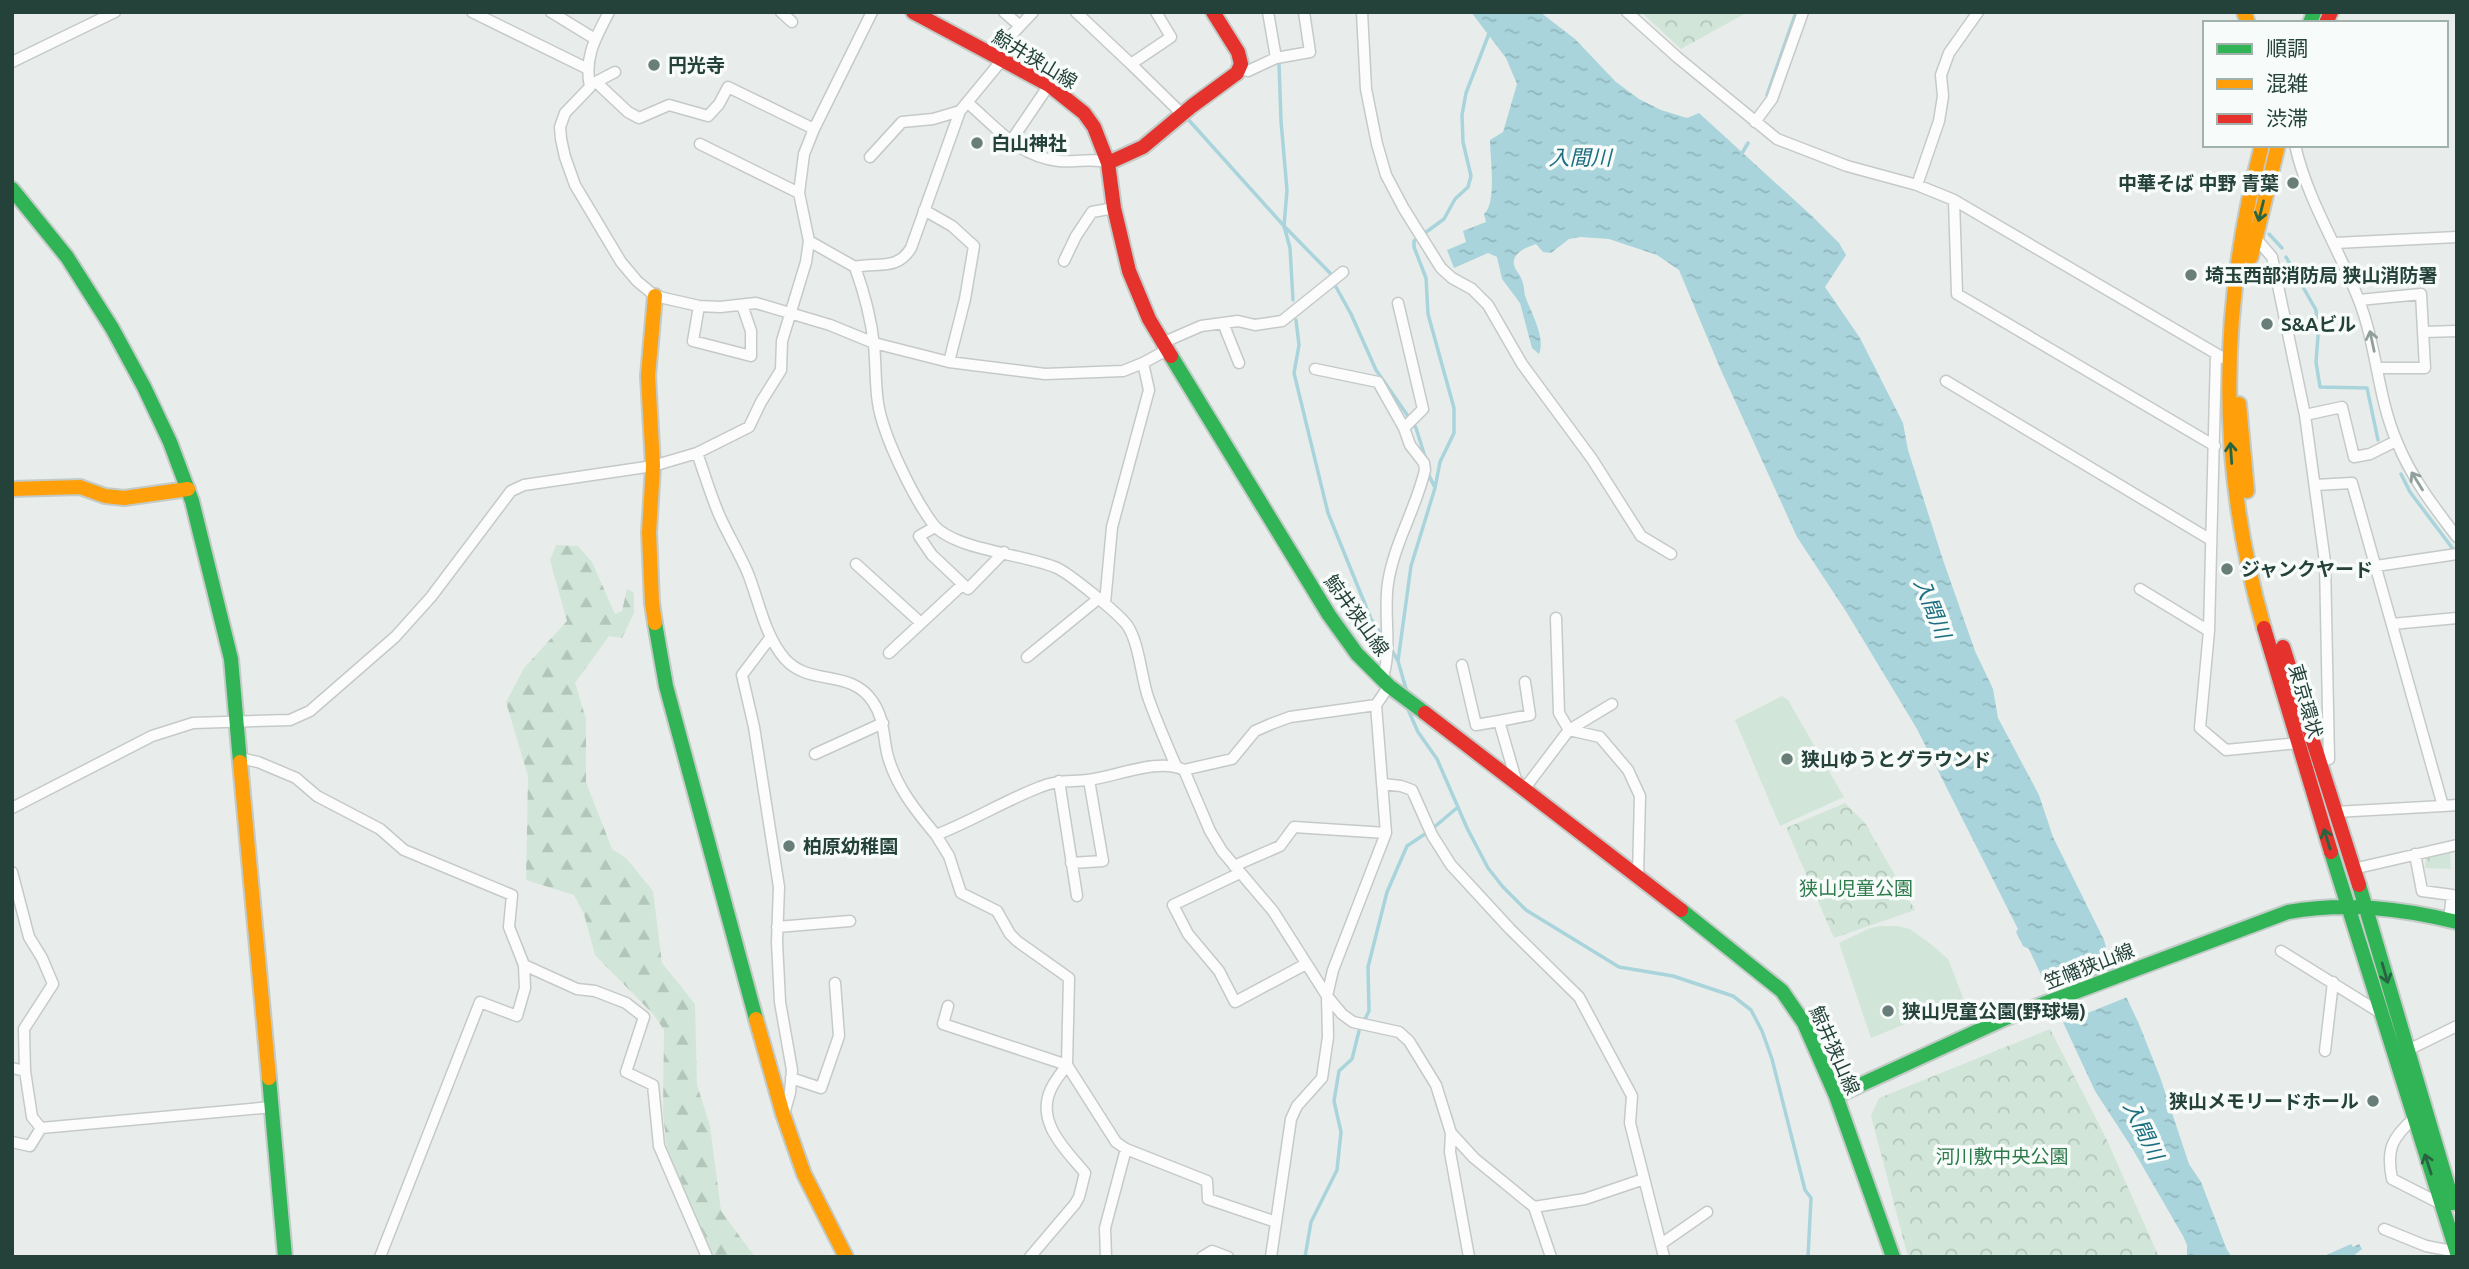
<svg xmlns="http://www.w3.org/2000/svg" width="2469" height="1269" viewBox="0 0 2469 1269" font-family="Ubuntu,'Noto Sans JP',sans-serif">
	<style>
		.forest { fill: url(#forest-firs) }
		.park { fill: url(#park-crowns) }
		.pitch { fill: #d1e6d8 }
		.water { fill: url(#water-ripples) }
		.pier { fill: #e8edeb }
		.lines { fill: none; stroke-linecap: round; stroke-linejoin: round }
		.stream { stroke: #a9d4db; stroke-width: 3.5 }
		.street-casing { stroke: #c5cac8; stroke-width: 13 }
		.fast-casing { stroke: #c3cbc8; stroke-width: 18 }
		.slow-casing { stroke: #c3cbc8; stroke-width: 18 }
		.jam-casing { stroke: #c3cbc8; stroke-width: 18 }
		.street { stroke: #fcfcfc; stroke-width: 10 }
		.fast { stroke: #30b455; stroke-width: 14 }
		.slow { stroke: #ff9f0a; stroke-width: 14 }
		.jam { stroke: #e5322d; stroke-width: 14 }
		.oneway { stroke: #286442 }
		.oneway2 { stroke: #909f9b }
		.poi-dot { fill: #697e78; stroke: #f7fbf9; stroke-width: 2.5 }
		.labels { text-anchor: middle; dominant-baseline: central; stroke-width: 7; stroke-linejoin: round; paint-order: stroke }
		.street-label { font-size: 19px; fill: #24423a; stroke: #f7fbf9 }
		.poi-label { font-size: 19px; font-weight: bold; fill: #24423a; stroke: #f7fbf9; text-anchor: start }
		.park-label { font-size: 19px; fill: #2d7a4b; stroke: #f7fbf9 }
		.water-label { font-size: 21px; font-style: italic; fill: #1c6f80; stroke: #f7fbf9 }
	</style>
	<defs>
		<pattern id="forest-firs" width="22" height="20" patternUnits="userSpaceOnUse" patternTransform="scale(1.75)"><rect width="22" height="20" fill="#d1e6d8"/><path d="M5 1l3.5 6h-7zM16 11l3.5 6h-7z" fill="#b3c6ba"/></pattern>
		<pattern id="park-crowns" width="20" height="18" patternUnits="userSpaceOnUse" patternTransform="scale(1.75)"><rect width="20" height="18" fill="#d1e6d8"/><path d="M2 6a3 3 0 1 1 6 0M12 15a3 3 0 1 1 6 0" fill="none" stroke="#b3c6ba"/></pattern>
		<pattern id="water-ripples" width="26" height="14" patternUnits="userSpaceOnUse" patternTransform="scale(1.75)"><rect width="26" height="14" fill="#a9d4db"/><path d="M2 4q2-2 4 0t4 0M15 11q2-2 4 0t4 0" fill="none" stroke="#91b7bd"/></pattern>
	</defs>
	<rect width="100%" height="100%" fill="#e8edeb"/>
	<path class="forest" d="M 556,545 L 578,546 L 592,562 L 615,614 L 622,611 L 627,589 L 634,593 L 634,613 L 622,638 L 609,636 L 575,683 L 586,719 L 586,782 L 612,849 L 626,858 L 653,891 L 662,963 L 695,1004 L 697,1085 L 710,1126 L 721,1211 L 755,1257 L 711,1257 L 667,1150 L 663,1113 L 664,1030 L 654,1015 L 595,955 L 584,914 L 574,895 L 526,880 L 528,776 L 506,702 L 524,668 L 567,621 L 550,560 Z"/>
	<path class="park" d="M 1641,12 L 1748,12 L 1681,49 Z
		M 1845,803 L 1865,823 L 1915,910 L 1834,938 L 1786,828 Z
		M 2450,851 L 2451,869 L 2425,868 L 2426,857 Z
		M 2050,1029 L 2106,1138 L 2159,1257 L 1908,1257 L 1871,1116 L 1879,1098 Z"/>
	<path class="pitch" d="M 1782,696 L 1788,700 L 1844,797 L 1780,826 L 1735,720 Z
		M 1881,926 L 1898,926 L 1910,929 L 1932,945 L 1948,959 L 1964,1000 L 1871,1038 L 1839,943 L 1870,928 Z"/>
	<path class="water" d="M 1471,12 L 1540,12 L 1575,39 L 1616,82 L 1639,99 L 1661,110 L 1687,118 L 1699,113 L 1813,217 L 1839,243 L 1846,255 L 1825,287 L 1860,338 L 1903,423 L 1908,450 L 1943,560 L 1975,651 L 1993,689 L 1998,718 L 2039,795 L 2053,837 L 2104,940 L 2112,967 L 2139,1024 L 2160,1077 L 2189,1164 L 2201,1182 L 2227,1250 L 2232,1257 L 2187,1257 L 2187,1245 L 2183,1236 L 2132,1148 L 2095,1091 L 2029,949 L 2023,946 L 2016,932 L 2018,929 L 1917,729 L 1847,613 L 1797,537 L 1720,368 L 1679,270 L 1657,255 L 1609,239 L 1580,237 L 1569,239 L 1551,253 L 1543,252 L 1536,244 C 1528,247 1516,251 1514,260 C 1512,267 1520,274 1522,280 C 1524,285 1524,291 1525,296 C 1531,312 1546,338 1539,354 L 1532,348 L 1520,303 L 1502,279 L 1497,257 L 1488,253 L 1454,268 L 1447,250 L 1466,242 L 1463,231 L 1486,222 L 1484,214 C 1497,204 1490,157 1490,140 L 1503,132 L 1517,84 L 1506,58 Z
		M 2351,1244 L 2353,1247 L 2359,1244 L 2362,1249 L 2352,1257 L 2322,1257 Z"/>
	<path class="pier" d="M 2116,968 L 2130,996 L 2060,1024 L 2047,996 Z"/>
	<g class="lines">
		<path class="stream" d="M 1279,63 L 1281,121 L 1287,190 L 1284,226 L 1290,248 L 1293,300
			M 1767,95 L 1796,12
			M 1186,117 L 1284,226 L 1330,273
			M 1741,155 L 1748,143
			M 2269,234 L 2282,248
			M 2286,257 L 2316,310 L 2318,336 L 2316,362 L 2320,387 L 2367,388 L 2378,440
			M 1336,287 L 1351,314 L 1376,370 L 1410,419
			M 1296,320 L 1299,345 L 1294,373 L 1328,513 L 1371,619 L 1385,640
			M 1412,422 L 1416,428 L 1426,460
			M 1427,471 L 1434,486
			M 2401,474 L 2410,492 L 2453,549
			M 1391,649 L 1398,661 L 1406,689
			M 1398,661 L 1411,566 L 1435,488 L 1440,462 L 1454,433 L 1454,408 L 1428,314 L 1426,278 L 1414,247 L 1414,241 L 1444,219 L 1455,199 L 1468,187 L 1471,176 L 1463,142 L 1462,115 L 1466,93 L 1490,31
			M 1406,705 L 1418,732 L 1437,759 L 1467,828 L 1488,868 L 1503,887 L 1526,910 L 1619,967 L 1673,976 L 1733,996 L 1751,1010 L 1762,1031 L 1772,1059 L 1800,1170 L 1805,1190 L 1811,1198 L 1808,1257
			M 1432,829 L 1458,807
			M 1365,1019 L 1369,1011 L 1368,967 L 1387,892 L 1407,846 L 1428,832
			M 1305,1257 L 1311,1222 L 1337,1170 L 1341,1132 L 1334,1101 L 1339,1071 L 1352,1059 L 1359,1031"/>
		<defs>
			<path id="street" d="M 472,12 L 586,68
				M 551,12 L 595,39
				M 609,12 C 595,39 584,57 590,87 L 565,113 L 560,127 L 561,139 L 565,157 L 575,185 L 621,262 L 637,281 L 655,296 L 699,306 L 720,307 L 756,303 L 830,325 L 874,343 L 949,362 L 1045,374 L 1123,371 L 1143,363 L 1167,350
				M 781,12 L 792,22
				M 1004,12 L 1020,26
				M 1076,12 L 1131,64 L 1171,37 L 1156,12
				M 1268,12 L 1276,58
				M 1362,12 L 1366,89 L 1377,144 L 1386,175 L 1404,209 L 1441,268 L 1452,278 L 1472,289 L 1488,305 L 1522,364 L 1592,459 L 1641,536 L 1671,554
				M 1627,12 L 1677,57 L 1777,139 L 1847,166 L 1917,185 L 1954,200 L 2227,360
				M 993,55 L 1033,12
				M 12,62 L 115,12
				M 1131,64 L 1181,113
				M 1241,69 L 1248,71 L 1276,58 L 1310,52 L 1304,12
				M 596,82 L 628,112 L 639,118 L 669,105 L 708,116 L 719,104 L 728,87 L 814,129
				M 594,83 L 615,72
				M 968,103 C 998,129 1018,156 1059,161 C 1076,163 1093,157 1108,163
				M 1755,122 L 1772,99 L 1803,12
				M 1011,141 L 1049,85
				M 700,144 L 799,193
				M 2295,145 C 2307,199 2338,247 2358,298 C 2377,345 2377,396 2397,442 C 2411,477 2434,507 2457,537
				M 870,157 L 902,122 L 933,119 L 960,111
				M 1917,185 L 1939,121 L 1943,96 L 1941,75 L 1949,53 L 1978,12
				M 1954,200 L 1957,294 L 2215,446
				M 924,210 L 952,226 L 974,246 L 965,299 L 949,362
				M 2254,236 L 2272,257 L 2305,415 L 2325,562 L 2329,759 L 2318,761
				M 809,241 L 855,267 C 878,262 897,271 911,248 L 960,111 L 1002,60
				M 2335,243 L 2457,237
				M 1064,261 L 1076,236 L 1092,212 L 1114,208
				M 855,267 C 864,292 871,318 874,345 C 876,364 875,384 878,403 C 883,436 913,497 933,524 C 953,550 1025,554 1057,568 C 1070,574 1118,613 1127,625 C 1139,642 1141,676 1148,697 C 1156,720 1166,743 1176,766
				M 2359,300 L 2421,294 L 2425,368 L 2377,368
				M 699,306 L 693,341 L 751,356 L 751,331 L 742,305
				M 1223,323 L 1239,363
				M 2424,332 L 2457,331
				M 1162,343 L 1201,326 L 1238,321 L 1255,325 L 1282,321 L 1343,272
				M 2216,354 L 2209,631 L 2200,728 L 2226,750 L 2299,743
				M 1315,369 L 1378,382 L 1404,428
				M 1946,381 L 2211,540
				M 2305,415 L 2342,407 L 2354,457 L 2370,454 L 2396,441
				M 697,453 C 705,475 711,497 721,519 C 729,536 739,553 747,571 C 759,600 764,635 785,659 C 810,687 851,668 873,702 C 884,718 883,734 887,753 C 895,785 915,810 936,835 C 972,821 1004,801 1040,787 C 1056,780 1071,782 1088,780 C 1115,777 1159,757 1184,770 L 1232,759 L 1255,731 L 1271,724 L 1290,717 L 1376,705
				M 2315,485 L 2352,483 L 2443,806 L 2335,812
				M 935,527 L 919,536 L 932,555 L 968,589 L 1004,552
				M 856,564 L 921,623
				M 2376,566 L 2457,554
				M 2140,589 L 2209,631
				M 1105,603 L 1112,527 L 1149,390 L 1143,363
				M 1556,618 L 1559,713 L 1569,730 L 1600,737 L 1628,770 L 1640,796 L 1638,876
				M 2392,624 L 2457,618
				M 770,638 L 742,675 L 754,727 L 779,887 L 777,942 L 780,1002 L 792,1070 L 790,1093 L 784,1114
				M 889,653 L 962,585
				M 1027,657 L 1098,599
				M 1462,665 L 1476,725 L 1499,721
				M 1382,680 C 1393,649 1383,615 1388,583 C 1394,543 1416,509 1425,470 L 1424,463 L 1410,445 L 1404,428 L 1423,409 L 1398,303
				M 815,754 L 883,723
				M 240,758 L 258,762 L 296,778 L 317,796 L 380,829 L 404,850 L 512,895 L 509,927 L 524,965
				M 1184,770 L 1210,831 L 1222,851 L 1273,911 L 1327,996 L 1342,1014 L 1353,1022 L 1399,1032 L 1409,1041 L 1436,1085 L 1451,1133 L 1450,1152 L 1469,1257
				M 1516,780 L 1499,721 L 1530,715 L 1525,682
				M 1059,781 L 1077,896
				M 1382,784 L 1401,786 L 1412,790 L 1432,835 L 1451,865 L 1510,929 L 1579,997 L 1632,1096 L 1630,1123 L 1664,1257
				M 1525,788 L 1569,730 L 1612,704
				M 2443,806 L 2457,805
				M 12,808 L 152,736 L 193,723 L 290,720 L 310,711 L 395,637 L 431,597 L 511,491 L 524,485 L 653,466 L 697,453 L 749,427 L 761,402 L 781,370 L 782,341 L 806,262 L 809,241 L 799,193 L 804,154 L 814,129 L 872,12
				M 936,835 L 949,856 L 961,893 L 997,911 L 1010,934 L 1017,941 L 1069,978 L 1067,1065 L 1116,1142 L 1126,1149 L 1207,1181 L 1208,1199 L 1276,1222
				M 2415,854 L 2422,891 L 2452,895 L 2449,920
				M 1071,863 L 1103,861 L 1089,780
				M 1234,866 L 1280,846 L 1294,827 L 1386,833
				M 2353,869 L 2457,845
				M 12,872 L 29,937 L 42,958 L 53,984 L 24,1029 L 25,1071
				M 1240,873 L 1173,905 L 1188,934 L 1219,971 L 1235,1002 L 1306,964
				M 777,927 L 850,921
				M 2281,951 L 2379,1012
				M 948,1006 L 943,1024 L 1067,1065 C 1062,1072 1055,1080 1051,1089 C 1035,1122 1066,1150 1085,1173 L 1079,1197 L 1075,1204 L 1030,1257
				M 2325,1051 L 2333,982
				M 2404,1052 L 2457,1026
				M 12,1068 L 25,1071 L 32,1117 L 41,1128 L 272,1107
				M 791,1078 L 821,1088 L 839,1036 L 835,983
				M 2414,1118 C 2392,1138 2386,1149 2392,1179 L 2441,1204
				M 1451,1133 L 1474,1158 L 1534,1207 L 1551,1257
				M 12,1142 L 30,1146 L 41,1128
				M 1534,1207 L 1585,1199 L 1644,1179
				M 2384,1229 L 2426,1246 L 2457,1252
				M 1661,1244 L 1707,1212
				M 380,1257 L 480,1002 L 517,1016 L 525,988 L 524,965 L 577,989 L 595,991 L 626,1003 L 644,1017 L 626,1072 L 653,1085 L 659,1146 L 707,1257
				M 1106,1257 L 1105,1228 L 1126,1149
				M 1202,1257 L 1212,1251 L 1228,1257
				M 1271,1257 L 1291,1119 L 1297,1106 L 1322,1078 L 1328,1037 L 1327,996 L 1333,970 L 1386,833 L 1376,705 L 1389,686"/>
			<path id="fast" d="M 2310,23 L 2314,12
				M 12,189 L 67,257 L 112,328 L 144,387 L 170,442 L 192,501 L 231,659 L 240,762
				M 1171,356 L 1329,615 L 1357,654 L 1389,686 L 1425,713
				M 655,623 L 666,686 L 756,1019
				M 2331,852 L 2457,1253
				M 2359,885 L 2453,1203
				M 1681,910 L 1782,991 L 1804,1023 L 1836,1096 L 1893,1257
				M 269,1078 L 285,1257
				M 1836,1096 L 2006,1018 L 2288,912 C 2346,902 2400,908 2457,922"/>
			<path id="slow" d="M 2244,12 L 2248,23
				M 2262,145 C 2219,308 2217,465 2264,628
				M 2251,257 L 2278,145
				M 655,296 L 648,376 L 653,466 L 649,533 L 652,603 L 655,623
				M 2239,404 L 2247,491
				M 12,489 L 80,487 L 105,496 L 124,498 L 188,489
				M 240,762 L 269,1078
				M 756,1019 L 783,1114 L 804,1174 L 846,1257"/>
			<path id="jam" d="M 913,12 L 1049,85 L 1084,113 L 1094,127 L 1108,163 L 1114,208 L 1129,271 L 1149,319 L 1171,356
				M 2326,23 L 2331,12
				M 1108,163 L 1143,147 L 1192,106 L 1237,73 L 1241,64 L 1238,52 L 1213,12
				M 2264,628 L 2331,852
				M 2283,647 L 2359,885
				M 1425,713 L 1681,910"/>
		</defs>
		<use href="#street" class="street-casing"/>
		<use href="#fast" class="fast-casing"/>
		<use href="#slow" class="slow-casing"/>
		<use href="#jam" class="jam-casing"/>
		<use href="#street" class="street"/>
		<use href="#fast" class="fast"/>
		<use href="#slow" class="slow"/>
		<use href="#jam" class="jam"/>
	</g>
	<defs><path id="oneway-shaft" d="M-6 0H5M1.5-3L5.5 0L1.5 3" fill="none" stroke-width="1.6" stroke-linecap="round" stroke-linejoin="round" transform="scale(1.75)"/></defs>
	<g class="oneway">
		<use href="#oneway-shaft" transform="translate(2261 211) rotate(104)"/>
		<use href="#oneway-shaft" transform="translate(2231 453) rotate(-94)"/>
		<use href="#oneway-shaft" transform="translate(2327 839) rotate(-107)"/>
		<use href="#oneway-shaft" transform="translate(2385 973) rotate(74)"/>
		<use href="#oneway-shaft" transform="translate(2428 1164) rotate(-108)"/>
	</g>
	<g class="oneway2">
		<use href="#oneway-shaft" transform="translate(2372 341) rotate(-102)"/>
		<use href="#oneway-shaft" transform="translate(2417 481) rotate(-122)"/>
	</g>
	<g class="poi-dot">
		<circle cx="654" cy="65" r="7"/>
		<circle cx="977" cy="143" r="7"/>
		<circle cx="2293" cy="183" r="7"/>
		<circle cx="2191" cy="275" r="7"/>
		<circle cx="2267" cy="324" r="7"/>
		<circle cx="2227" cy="569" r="7"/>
		<circle cx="1787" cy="759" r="7"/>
		<circle cx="789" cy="846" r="7"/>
		<circle cx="1888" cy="1011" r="7"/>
		<circle cx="2373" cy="1101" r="7"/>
	</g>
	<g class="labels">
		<g class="street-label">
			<text transform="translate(1035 59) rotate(31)">鯨井狭山線</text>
			<text transform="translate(1357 615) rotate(54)">鯨井狭山線</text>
			<text transform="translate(2306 701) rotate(74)">東京環状</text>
			<text transform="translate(2089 966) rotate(-21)">笠幡狭山線</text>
			<text transform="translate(1835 1050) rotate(66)">鯨井狭山線</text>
		</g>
		<g class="poi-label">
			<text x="668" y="65">円光寺</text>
			<text x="991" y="143">白山神社</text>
			<text x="2279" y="183" text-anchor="end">中華そば 中野 青葉</text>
			<text x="2205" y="275">埼玉西部消防局 狭山消防署</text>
			<text x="2281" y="324">S&amp;Aビル</text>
			<text x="2241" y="569">ジャンクヤード</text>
			<text x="1801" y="759">狭山ゆうとグラウンド</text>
			<text x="803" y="846">柏原幼稚園</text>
			<text x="1902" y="1011">狭山児童公園(野球場)</text>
			<text x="2359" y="1101" text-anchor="end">狭山メモリードホール</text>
		</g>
		<g class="park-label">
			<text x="1856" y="888">狭山児童公園</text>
			<text x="2002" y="1156">河川敷中央公園</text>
		</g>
		<g class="water-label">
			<text x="1580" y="157">入間川</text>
			<text transform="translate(1933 608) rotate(68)">入間川</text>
			<text transform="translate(2144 1130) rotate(64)">入間川</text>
		</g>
	</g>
	<rect width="2469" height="1269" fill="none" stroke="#24423a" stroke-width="28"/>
	<rect x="2203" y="21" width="245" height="126" fill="#f7fbf9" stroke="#a3b1ad" stroke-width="2"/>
	<rect x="2217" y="44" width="35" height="10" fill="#30b455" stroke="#a3b1ad" stroke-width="2"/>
	<text x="2266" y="56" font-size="21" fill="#24423a">順調</text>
	<rect x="2217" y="79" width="35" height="10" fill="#ff9f0a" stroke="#a3b1ad" stroke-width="2"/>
	<text x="2266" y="91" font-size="21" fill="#24423a">混雑</text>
	<rect x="2217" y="114" width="35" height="10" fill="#e5322d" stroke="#a3b1ad" stroke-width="2"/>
	<text x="2266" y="126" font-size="21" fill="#24423a">渋滞</text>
</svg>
